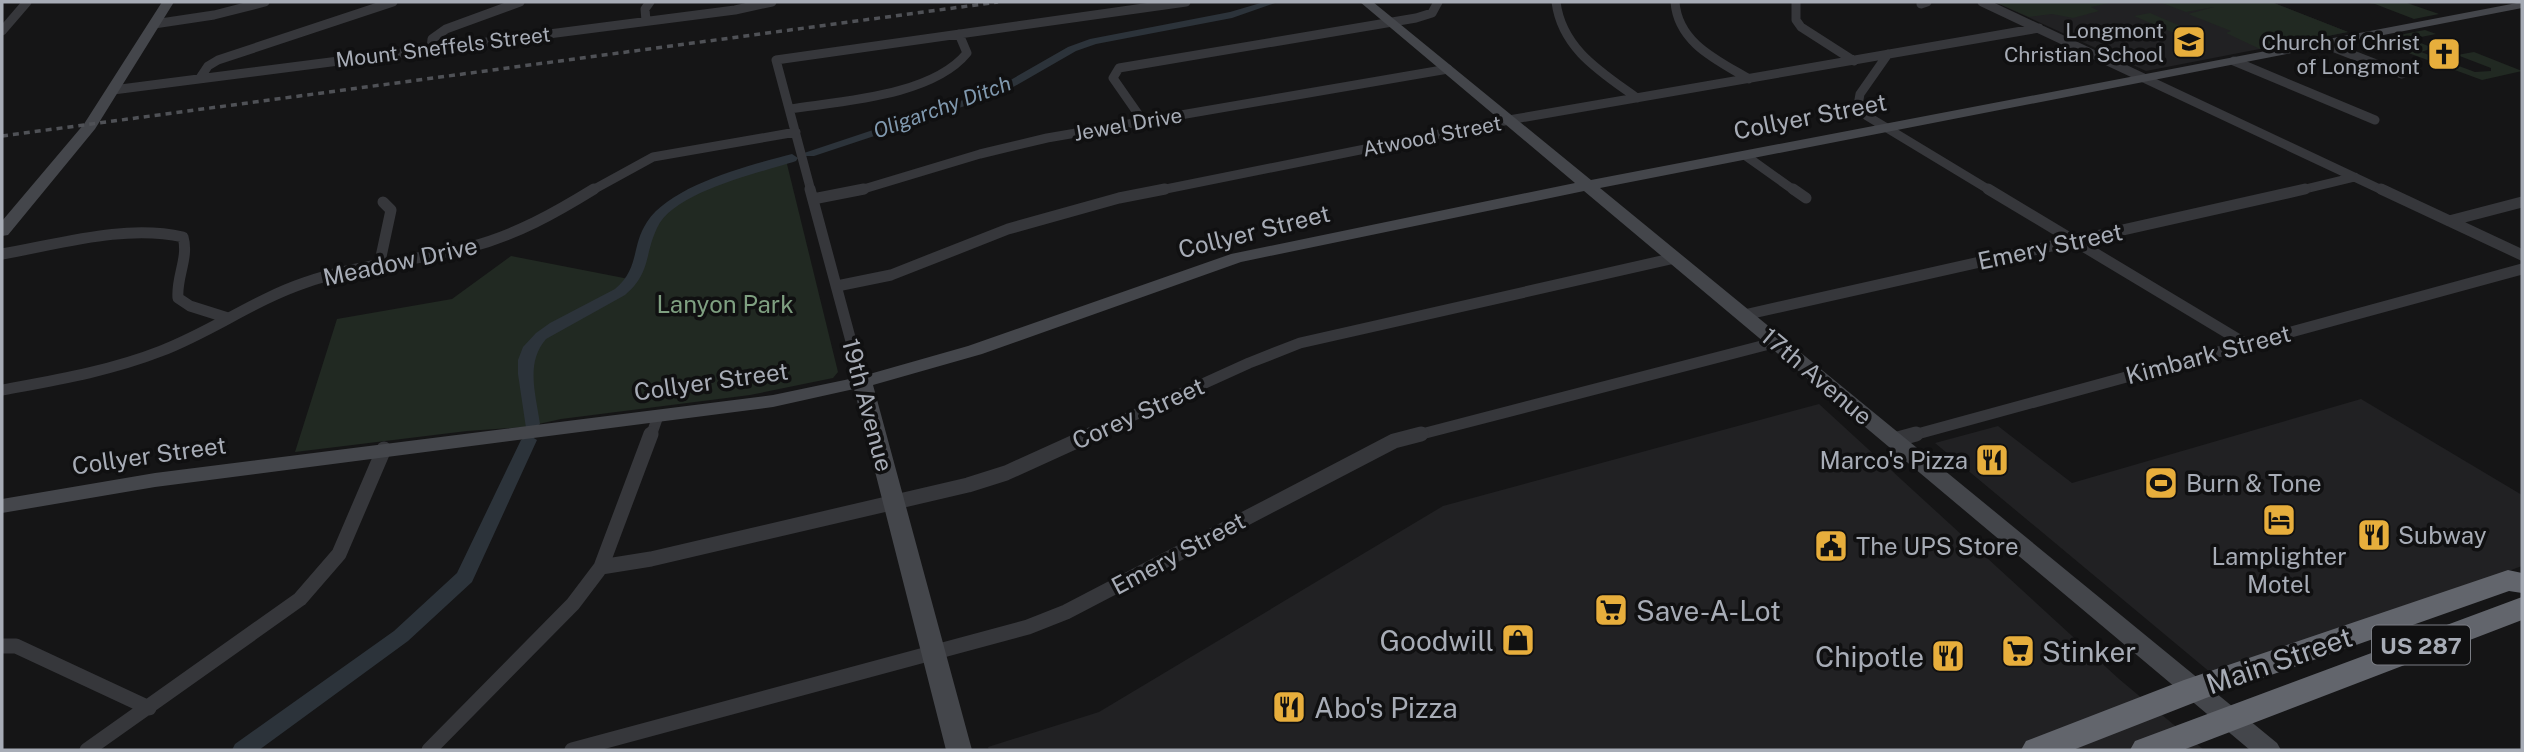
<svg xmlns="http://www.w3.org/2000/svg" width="2524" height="752" viewBox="0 0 2524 752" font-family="'Public Sans',sans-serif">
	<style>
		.built { fill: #212123 }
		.green { fill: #212922 }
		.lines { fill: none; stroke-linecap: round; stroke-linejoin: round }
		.canal { fill: #2c333a; fill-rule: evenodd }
		.street-far2 { stroke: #36373b; stroke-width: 9 }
		.street-far1 { stroke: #36373b; stroke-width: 11 }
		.street { stroke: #36373b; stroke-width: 15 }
		.secondary { fill: #44464b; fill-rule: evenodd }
		.highway { fill: #62656c; fill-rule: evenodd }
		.rail { stroke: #4f5156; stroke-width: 3.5; stroke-dasharray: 6 5; stroke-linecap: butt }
		.labels { text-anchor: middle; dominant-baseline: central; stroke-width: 7; stroke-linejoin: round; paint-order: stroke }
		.far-poi-label { font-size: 21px; fill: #a7acb6; stroke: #101011; text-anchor: end }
		.far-street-label { font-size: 21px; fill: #a7acb6; stroke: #101011 }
		.far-water-label { font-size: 21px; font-style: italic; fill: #8099af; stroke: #101011 }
		.shield { fill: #101011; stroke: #7a7d84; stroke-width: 2 }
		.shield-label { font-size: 23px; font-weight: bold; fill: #a7acb6 }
		.street-label { font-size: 24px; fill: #a7acb6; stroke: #101011 }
		.park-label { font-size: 24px; fill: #7fa081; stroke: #101011 }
		.poi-label { font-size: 24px; fill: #a7acb6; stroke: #101011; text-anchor: start }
		.near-poi-label { font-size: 28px; fill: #a7acb6; stroke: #101011; text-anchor: start }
		.near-street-label { font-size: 28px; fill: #a7acb6; stroke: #101011 }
	</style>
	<rect width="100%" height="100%" fill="#151516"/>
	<path class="built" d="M 1995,2 L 2271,2 L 2348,32 L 2146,71 Z
		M 2361,399 L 2522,495 L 2522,566 L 2217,678 L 1935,443 L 1998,426 L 2072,483 Z
		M 1819,404 L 2119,679 L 2204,750 L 989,750 L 988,747 L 1099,712 L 1443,506 Z"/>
	<path class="green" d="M 1995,2 L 2106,2 L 2109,3 L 2091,7 L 2099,11 L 2073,18 L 2052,14 L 2029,17 Z
		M 2142,2 L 2271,2 L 2348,32 L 2260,49 L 2226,33 L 2231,31 L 2188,14 L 2214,7 L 2186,12 L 2159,2 Z
		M 2362,2 L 2404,2 L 2439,14 L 2414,19 L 2375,4 Z
		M 2150,13 L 2197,33 L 2181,36 L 2134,16 Z
		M 2425,30 L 2436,34 L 2411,39 L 2433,48 L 2421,52 L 2475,72 L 2491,71 L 2491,68 L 2457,55 L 2474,52 L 2522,71 L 2482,80 L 2373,40 Z
		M 786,160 L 838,372 L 833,378 L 750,395 L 561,419 L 525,427 L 467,431 L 295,452 L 337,319 L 452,299 L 511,256 L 634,280 C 639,262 643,237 653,222 C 676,189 749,172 786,160 Z"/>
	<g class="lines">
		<path class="canal" d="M 1264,2 L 1278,2 L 1232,18 L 1096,44 L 1076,51 L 1001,94 L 814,156 L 806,156 L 804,153 L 993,90 L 1068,47 L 1090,39 L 1230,12 Z
			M 792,154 L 798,158 L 796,161 C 760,173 674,191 657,228 C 644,256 651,273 625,295 L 546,339 C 525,363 536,395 540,424 L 532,429 L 526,428 L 518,374 L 518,360 L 523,347 L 536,333 L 550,323 L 615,289 C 640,268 631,246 647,222 C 671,185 750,165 792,154 Z
			M 529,435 L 537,440 L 472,582 L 408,641 L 259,750 L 232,750 L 235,744 L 394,631 L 457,573 L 521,440 Z"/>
		<path class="street-far2" d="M 1556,2 C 1562,49 1601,72 1637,98
			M 1675,2 C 1678,43 1717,60 1749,79
			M 1796,2 L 1796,20 L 1801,27 L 1854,61
			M 1982,2 L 2384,191
			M 1921,4 L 1927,2
			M 646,21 L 645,9 L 650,2
			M 154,24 L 214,15 L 265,2
			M 2,31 L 27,2
			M 2322,43 L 2402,74
			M 431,49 L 432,39 L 446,29 L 520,2
			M 1888,54 L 1860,94 L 1858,105 L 1867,116 L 1991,191
			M 2234,61 L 2375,120
			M 200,78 L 208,66 L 218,60 L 393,2
			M 113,90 L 735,10 L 772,2
			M 790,109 C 842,101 932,96 967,53 L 959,34
			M 1143,121 L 1113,78 L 1119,68 L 1416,18 L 1432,13 L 1438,2
			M 1746,156 L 1795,191
			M 591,191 L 653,157 L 796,132
			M 811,191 L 776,60 L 1186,2
			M 857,191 L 980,154 L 1047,138 L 1448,69
			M 1156,191 L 1509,120 L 2039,28
			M 2297,191 L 2355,177"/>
		<path class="street-far1" d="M 810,189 L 862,382
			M 1793,189 L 1806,198
			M 1988,189 L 2246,344
			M 2381,189 L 2522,255
			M 813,199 L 864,189
			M 2449,221 L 2522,202
			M 2,254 C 60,244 125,224 183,237 C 189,258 176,277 178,298 L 190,306 L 228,318
			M 379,266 L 391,210 L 383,202
			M 837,286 L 891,275 L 1008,229 L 1119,198 L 1165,189
			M 1744,315 L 2305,189
			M 2,390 C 56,380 110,371 161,351 C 211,332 254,300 304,283 C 358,264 416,261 470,247 C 516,235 555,213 594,189
			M 651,436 L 658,416
			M 1088,436 L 1249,363 L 1300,343 L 1675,258
			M 1414,436 L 1777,342
			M 1910,436 L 2522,269"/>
		<path class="street" d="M 1894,440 L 1916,434
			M 601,567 L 651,559 L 968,485 L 1006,473 L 1092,434
			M 2,646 L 16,646 L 149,708
			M 87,750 L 300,599 L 339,554 L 384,449
			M 429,750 L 573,604 L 601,567 L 651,434
			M 572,750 L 1028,627 L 1066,612 L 1394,441 L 1421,434"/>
		<path class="secondary" d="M 162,2 L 174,2 L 95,129 L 8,235 L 2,236 L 2,221 L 84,124 Z
			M 1360,2 L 1373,2 L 1591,180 L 2522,2 L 2522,8 L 1600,188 L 2277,743 L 2281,750 L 2250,750 L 1584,191 L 1241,262 L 982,354 L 873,385 L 972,750 L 946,750 L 854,389 L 773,407 L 155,487 L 2,513 L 2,499 L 155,473 L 773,395 L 859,377 L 968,346 L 1231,254 L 1575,183 Z"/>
		<path class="highway" d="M 2508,570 L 2522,573 L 2522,593 L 2509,591 L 2206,698 L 2073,750 L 2021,750 L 2026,741 L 2184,680 Z
			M 2522,597 L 2522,620 L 2183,750 L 2130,750 L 2135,741 Z"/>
		<path class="rail" d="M 2,136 L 998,2"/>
	</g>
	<defs>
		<symbol id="school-square" viewBox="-11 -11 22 22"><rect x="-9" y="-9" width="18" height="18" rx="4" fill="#e7ae3c" stroke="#101011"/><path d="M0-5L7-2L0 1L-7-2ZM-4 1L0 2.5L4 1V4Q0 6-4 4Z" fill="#111"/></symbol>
		<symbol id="church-square" viewBox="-11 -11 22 22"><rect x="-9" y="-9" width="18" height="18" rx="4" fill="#e7ae3c" stroke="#101011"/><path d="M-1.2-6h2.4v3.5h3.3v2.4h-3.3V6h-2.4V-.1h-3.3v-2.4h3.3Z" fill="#111"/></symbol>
		<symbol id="restaurant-square" viewBox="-11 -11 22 22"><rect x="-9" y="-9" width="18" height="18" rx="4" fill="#e7ae3c" stroke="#101011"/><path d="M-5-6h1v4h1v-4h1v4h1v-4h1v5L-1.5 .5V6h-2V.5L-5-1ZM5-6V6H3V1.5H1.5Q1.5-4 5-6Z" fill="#111"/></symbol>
		<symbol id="stadium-square" viewBox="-11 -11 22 22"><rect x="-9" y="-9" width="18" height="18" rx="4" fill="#e7ae3c" stroke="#101011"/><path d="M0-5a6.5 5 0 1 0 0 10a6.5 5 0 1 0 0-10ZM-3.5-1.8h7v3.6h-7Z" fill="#111"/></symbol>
		<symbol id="hotel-square" viewBox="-11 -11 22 22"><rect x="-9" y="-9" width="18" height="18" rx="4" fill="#e7ae3c" stroke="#101011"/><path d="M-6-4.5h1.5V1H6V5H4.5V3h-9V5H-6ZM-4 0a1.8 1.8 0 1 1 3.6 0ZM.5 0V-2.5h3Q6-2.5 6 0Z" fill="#111"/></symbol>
		<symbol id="civic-square" viewBox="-11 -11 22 22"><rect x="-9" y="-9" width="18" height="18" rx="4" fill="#e7ae3c" stroke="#101011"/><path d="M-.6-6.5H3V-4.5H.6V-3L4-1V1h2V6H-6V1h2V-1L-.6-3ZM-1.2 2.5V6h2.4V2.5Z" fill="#111"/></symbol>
		<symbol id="supermarket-square" viewBox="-11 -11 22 22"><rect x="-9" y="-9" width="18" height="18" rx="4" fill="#e7ae3c" stroke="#101011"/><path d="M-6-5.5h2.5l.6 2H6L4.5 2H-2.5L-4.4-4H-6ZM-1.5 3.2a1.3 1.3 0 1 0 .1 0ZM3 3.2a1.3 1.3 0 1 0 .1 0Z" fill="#111"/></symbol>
		<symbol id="shop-square" viewBox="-11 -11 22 22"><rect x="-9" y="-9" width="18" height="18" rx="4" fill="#e7ae3c" stroke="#101011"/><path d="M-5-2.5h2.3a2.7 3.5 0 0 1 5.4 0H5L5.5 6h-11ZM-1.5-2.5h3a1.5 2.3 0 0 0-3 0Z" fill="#111"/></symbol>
	</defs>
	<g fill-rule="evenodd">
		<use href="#school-square" x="2170" y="23" width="38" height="38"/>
		<use href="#church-square" x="2425" y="35" width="38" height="38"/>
		<use href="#restaurant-square" x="1973" y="441" width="38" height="38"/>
		<use href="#stadium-square" x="2142" y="464" width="38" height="38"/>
		<use href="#hotel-square" x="2260" y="501" width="38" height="38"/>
		<use href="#restaurant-square" x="2355" y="516" width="38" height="38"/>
		<use href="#civic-square" x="1812" y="527" width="38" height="38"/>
		<use href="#supermarket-square" x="1592" y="591" width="38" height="38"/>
		<use href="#shop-square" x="1499" y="621" width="38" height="38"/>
		<use href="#supermarket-square" x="1999" y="632" width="38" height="38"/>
		<use href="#restaurant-square" x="1929" y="637" width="38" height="38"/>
		<use href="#restaurant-square" x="1270" y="688" width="38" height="38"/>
	</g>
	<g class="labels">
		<g class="far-poi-label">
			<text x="2164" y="30">Longmont<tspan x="2164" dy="24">Christian School</tspan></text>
			<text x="2420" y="42">Church of Christ<tspan x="2420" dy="24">of Longmont</tspan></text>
		</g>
		<g class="far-street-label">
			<text transform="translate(443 47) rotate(-7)">Mount Sneffels Street</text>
			<text transform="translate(1128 124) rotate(-10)">Jewel Drive</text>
			<text transform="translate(1432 136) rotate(-11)">Atwood Street</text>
		</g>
		<g class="far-water-label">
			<text transform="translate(942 107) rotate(-20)">Oligarchy Ditch</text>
		</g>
		<rect class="shield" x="2372" y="625.5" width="98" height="39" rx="5"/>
		<g class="shield-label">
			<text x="2421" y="645">US 287</text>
		</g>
		<g class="street-label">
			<text transform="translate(1810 116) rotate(-11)">Collyer Street</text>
			<text transform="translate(1254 231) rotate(-14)">Collyer Street</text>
			<text transform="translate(2050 246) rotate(-12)">Emery Street</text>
			<text transform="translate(400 261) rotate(-12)">Meadow Drive</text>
			<text transform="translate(2208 354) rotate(-15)">Kimbark Street</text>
			<text transform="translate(1817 376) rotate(40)">17th Avenue</text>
			<text transform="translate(711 381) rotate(-8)">Collyer Street</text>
			<text transform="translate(868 405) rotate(75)">19th Avenue</text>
			<text transform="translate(1138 413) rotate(-24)">Corey Street</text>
			<text transform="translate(149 455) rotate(-8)">Collyer Street</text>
			<text transform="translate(1178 553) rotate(-28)">Emery Street</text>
		</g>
		<g class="park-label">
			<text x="725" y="304">Lanyon Park</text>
		</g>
		<g class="poi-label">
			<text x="1968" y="460" text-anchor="end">Marco's Pizza</text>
			<text x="2186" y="483">Burn &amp; Tone</text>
			<text x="2398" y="535">Subway</text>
			<text x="1856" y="546">The UPS Store</text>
			<text x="2279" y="556" text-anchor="middle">Lamplighter<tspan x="2279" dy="28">Motel</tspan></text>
		</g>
		<g class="near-poi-label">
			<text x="1636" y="610">Save-A-Lot</text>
			<text x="1494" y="640" text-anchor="end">Goodwill</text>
			<text x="2042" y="651">Stinker</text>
			<text x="1924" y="656" text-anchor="end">Chipotle</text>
			<text x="1314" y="707">Abo's Pizza</text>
		</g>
		<g class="near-street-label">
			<text transform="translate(2279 660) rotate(-19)">Main Street</text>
		</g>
	</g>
	<rect width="2524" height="752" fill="none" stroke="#a7acb6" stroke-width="7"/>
</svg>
